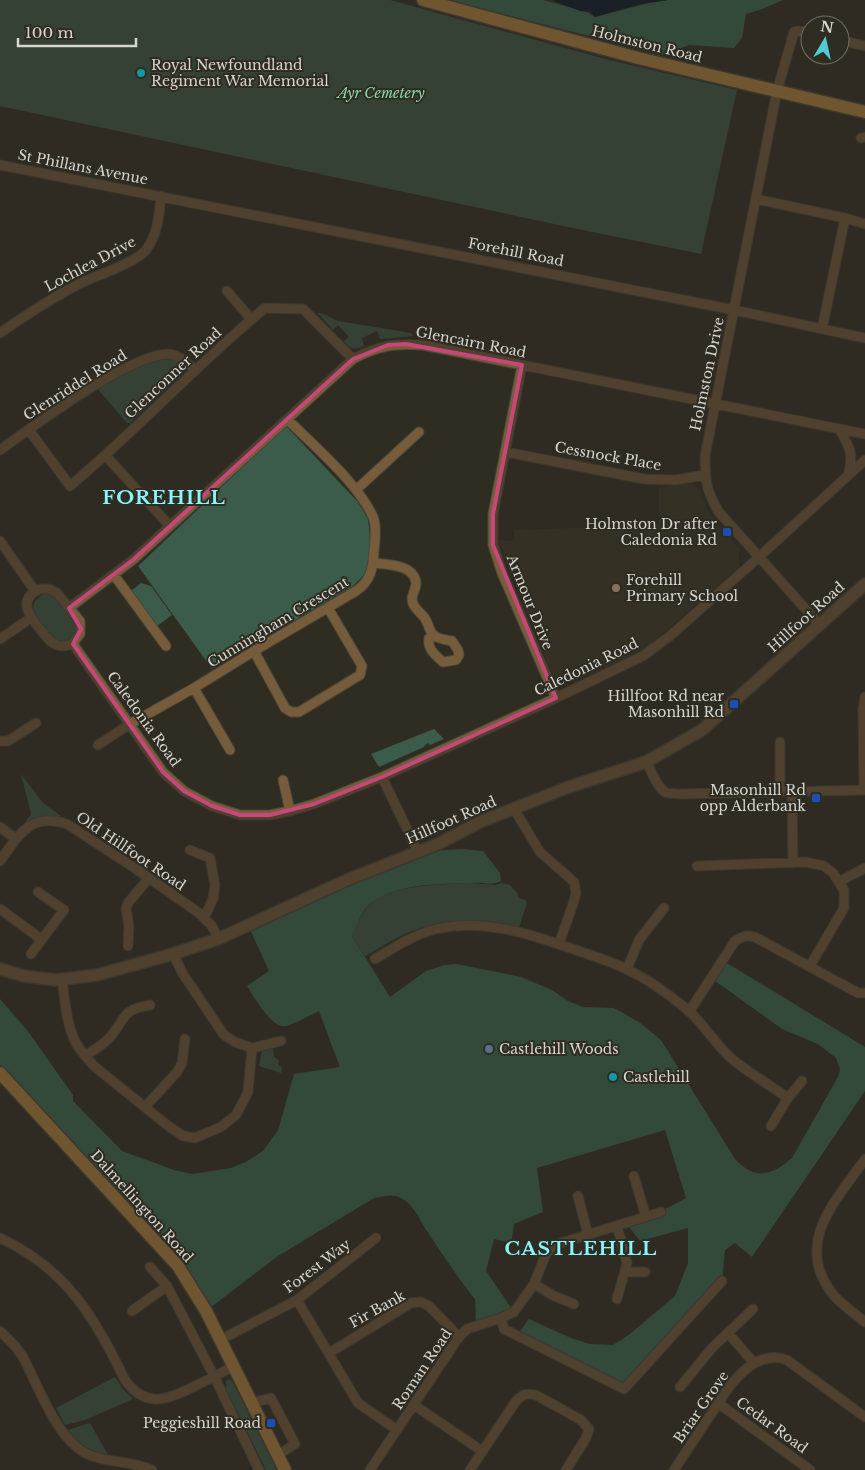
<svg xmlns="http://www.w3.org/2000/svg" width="865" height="1470" viewBox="0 0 865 1470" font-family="'Libre Baskerville',serif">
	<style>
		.built { fill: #3a3525 }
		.green { fill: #3c5c4b }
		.forest { fill: #396d54 }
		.water { fill: #00142a }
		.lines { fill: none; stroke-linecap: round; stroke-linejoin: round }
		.minor-casing { stroke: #4a473e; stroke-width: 11 }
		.tertiary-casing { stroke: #4a473e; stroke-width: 14 }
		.primary-casing { stroke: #4a473e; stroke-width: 15 }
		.minor { stroke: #765c3b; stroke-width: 9 }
		.tertiary { stroke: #765c3b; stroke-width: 11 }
		.primary { stroke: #be8940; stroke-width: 12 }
		.marked { fill: none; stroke: #c74778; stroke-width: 4; stroke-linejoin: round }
		.culture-dot { fill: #0f9aa8; stroke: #2f2c22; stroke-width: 2 }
		.transit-dot { fill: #1a4fb4; stroke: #2f2c22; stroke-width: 2 }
		.education-dot { fill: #8d6e63; stroke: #2f2c22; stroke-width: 2 }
		.service-dot { fill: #5c6f8a; stroke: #2f2c22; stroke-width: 2 }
		.labels { text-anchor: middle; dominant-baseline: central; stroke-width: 4; stroke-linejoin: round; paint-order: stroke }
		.street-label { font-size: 14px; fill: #d6d5ce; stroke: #2f2c22 }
		.poi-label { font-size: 14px; fill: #d6d5ce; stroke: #2f2c22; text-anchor: start }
		.park-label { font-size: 14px; font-style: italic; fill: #88dab0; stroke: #2f2c22 }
		.district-label { font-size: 19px; font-weight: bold; letter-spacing: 1px; fill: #89f5fc; stroke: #2f2c22 }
	</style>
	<rect width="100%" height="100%" fill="#2f2c22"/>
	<path class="built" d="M 692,483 L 701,490 L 707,510 L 721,529 L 739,549 L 739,567 L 641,652 L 571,683 L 553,676 L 498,540 L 514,541 L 514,530 L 659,525 L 659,488 Z"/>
	<path class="green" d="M 0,0 L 390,0 L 609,60 L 737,90 L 701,254 L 573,228 L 0,106 Z
		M 318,313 L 321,313 L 338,321 L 411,333 L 413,336 L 380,339 L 377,331 L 362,338 L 364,346 C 354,350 352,350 344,341 L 349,337 L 338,325 L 333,330 Z
		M 171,358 C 178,361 184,365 182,374 L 130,423 L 127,423 L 96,387 L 149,361 Z
		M 286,426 L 358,502 L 368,519 L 370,539 L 369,562 L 364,575 L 353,586 L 212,669 L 138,566 Z
		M 141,583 L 151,586 L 172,615 L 156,627 L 131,591 Z
		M 43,594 L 50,594 L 56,598 L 75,623 L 75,632 C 61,657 44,626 35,614 L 33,610 L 34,602 Z
		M 434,729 L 444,739 L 430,745 L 428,743 L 424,746 L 424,747 L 379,767 L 371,754 Z
		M 21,774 L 43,803 L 61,816 L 35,818 L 24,824 L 31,814 Z
		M 468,883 L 496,885 L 502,883 L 510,885 L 517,893 L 519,898 L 525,900 L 527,903 L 519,927 C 482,917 441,918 405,934 C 391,940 378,949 365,956 L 352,936 C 356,927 360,916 367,908 C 387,884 438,885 468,883 Z
		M 273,1048 L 274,1057 L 279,1060 L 278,1065 L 282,1067 L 281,1073 L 259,1066 L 262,1051 Z
		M 115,1377 L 123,1389 L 133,1399 L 85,1420 L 65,1425 L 56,1408 Z
		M 230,1379 L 233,1383 L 277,1470 L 266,1470 L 226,1389 L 226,1381 Z
		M 90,1423 L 108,1455 C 91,1452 78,1444 68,1430 Z"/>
	<path class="forest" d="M 449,0 L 543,0 L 587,12 L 595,17 L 649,3 L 668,0 L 783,0 L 762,9 L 746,14 L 742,38 L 734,48 L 689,45 L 663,55 Z
		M 462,849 L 483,851 L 500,873 L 501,881 C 492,886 481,882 471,883 C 439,884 393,883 368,906 C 360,914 357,926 352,936 L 390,997 L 426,971 L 445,965 L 457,964 L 521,977 L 552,990 L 568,1001 L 583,1007 L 614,1008 L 639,1022 L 661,1040 L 735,1159 C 754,1180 772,1176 792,1158 L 838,1077 L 840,1069 L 836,1058 L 818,1044 L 782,1029 L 711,978 L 722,960 L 865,1047 L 865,1091 L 752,1257 L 735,1243 L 725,1250 L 722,1281 L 624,1389 L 514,1339 L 529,1319 L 571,1338 L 590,1344 L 613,1345 L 630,1334 L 675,1296 L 688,1263 L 688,1228 L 640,1241 L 629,1227 C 648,1216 667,1209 686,1198 L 665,1130 L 537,1168 L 543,1212 L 514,1224 L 511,1243 L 494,1239 L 486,1271 L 514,1312 L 509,1315 L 476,1321 L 475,1299 C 457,1277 441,1252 425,1228 C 418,1217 414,1205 401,1198 C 392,1193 383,1197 374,1198 L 278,1256 L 206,1311 L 192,1287 L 0,1065 L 0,999 L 27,1030 L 73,1095 L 73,1101 L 122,1151 L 174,1170 L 192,1174 L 231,1168 L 246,1162 L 263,1151 L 278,1130 L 294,1074 L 340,1067 L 319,1011 C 308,1016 297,1023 286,1026 C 273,1030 253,996 247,986 L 269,971 L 248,925 L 418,852 Z"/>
	<path class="water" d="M 552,0 L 668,0 L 641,4 L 595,17 L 590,12 L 580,11 Z"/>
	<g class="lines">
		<defs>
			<path id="minor" d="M 810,33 L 798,31 L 794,32 L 777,91 L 705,456 C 705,481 706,489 718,511 L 819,624
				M 840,40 L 865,46
				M 861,138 L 865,137
				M 0,165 L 734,310 L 865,338
				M 756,199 L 845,218 L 865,224
				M 227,291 L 251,319
				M 822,329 L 845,218
				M 0,333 C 26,315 53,297 81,283 C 96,276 137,262 146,250 C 158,234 159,216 161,196
				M 522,365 L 493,514 L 493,545 L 502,573 L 556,698
				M 839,429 C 850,447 854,454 848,475
				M 29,430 L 70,486 C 138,429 197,364 265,308 L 303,309 L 353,359
				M 0,450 C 34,426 131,353 169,354 C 179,355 188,363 195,370
				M 506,452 L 644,479 L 675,480 L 705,475
				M 106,456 L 170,526
				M 357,489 L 419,432
				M 0,541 L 35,591
				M 374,563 C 388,565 414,564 416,583 C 416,588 413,593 412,598 C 412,607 419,611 424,617 C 428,622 429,630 433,635 C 438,639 446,640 452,641 L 458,650 L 459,655 L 456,660 L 443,662 C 435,655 427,649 429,638 L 434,635
				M 114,575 L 166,646
				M 40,589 L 49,589 L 57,593 L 80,621 L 80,634 L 72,644 C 67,646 62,647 57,645 C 50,643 45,635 40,629 C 29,616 17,599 40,589 Z
				M 69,608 L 134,559 L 353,359 C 378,346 394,343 423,345 L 865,434
				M 0,639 L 31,618
				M 73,644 L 163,772 L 184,791 L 212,806 L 240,815 L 270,815 L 290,811 L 314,804 L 382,777 L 556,698 L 643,656 L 670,636 L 759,557 L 865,460
				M 254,651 L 285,708 L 291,712 L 299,712 L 360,675 L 362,666 L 328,608
				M 194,688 L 230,750
				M 0,741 L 8,741 L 36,723
				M 780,742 L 780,791
				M 98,745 L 130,724 L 194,688 L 254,651 L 356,591 C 371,581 373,568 374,551 C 375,541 377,526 373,517 C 359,484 313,445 287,419
				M 646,762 C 652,771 657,789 667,793 C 671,794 676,793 680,794 L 865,790
				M 382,777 L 418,852
				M 283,780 L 290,811
				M 864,790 L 863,709 L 865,697
				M 792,791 L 793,863
				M 514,809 L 540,852 L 574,882 L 576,893 L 574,901 L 559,944
				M 0,827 L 16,839
				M 190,850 L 210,858 L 215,885 L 213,899 L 204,918
				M 0,861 C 19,835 30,812 67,824 L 136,869 L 199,913 L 212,926 L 218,939
				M 697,866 L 806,862 L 824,866 L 833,873 L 844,890 L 844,908 L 810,966
				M 840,881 L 865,868
				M 0,909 L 41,939
				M 128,946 L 129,926 L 126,909 L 128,903 L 149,878
				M 31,954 L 64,910 L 38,892
				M 375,959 C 395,947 413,935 436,929 C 484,918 531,934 576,950 C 593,956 610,961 626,969 C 648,979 671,996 689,1011 C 705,1026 716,1045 732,1059 C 749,1073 770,1085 788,1098
				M 627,969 L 639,940 L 664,908
				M 62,980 C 65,1000 66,1022 75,1041 C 79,1050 87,1058 94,1066 L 167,1125 L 183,1136 L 195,1138 L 221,1127 L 236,1115 L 248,1092 L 252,1048 L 235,1042 L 224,1035 L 183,974 L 173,954
				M 689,1012 L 735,941 C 742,936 747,935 755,937 L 858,993 L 865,993
				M 252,1048 L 281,1041
				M 85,1056 C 94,1050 105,1044 111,1036 C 127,1017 121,1010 150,1005
				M 145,1107 L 177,1072 L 182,1063 L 185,1039
				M 771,1126 L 788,1098 L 802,1081
				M 865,1159 C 837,1200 794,1241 831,1292 C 840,1304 854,1313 865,1322
				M 634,1176 L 646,1217
				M 578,1196 L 588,1235
				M 617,1226 L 627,1263 L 617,1299
				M 0,1238 C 67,1269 94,1317 125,1380 C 146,1409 168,1400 195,1386 C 208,1380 221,1373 234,1366
				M 150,1267 L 167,1286 L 214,1376 L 259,1470
				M 626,1272 L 645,1272
				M 534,1284 L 554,1296 L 574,1304
				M 297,1300 L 358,1403 L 397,1430
				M 132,1311 L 167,1286
				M 501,1318 L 504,1329 L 624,1389 L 722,1281
				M 0,1331 L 15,1346 L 23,1357 C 39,1387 58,1444 92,1456 C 112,1463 133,1461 152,1470
				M 728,1333 L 754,1363
				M 220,1340 L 297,1300 L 376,1238
				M 329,1353 L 411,1303 L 421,1302 L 429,1306 L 459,1337
				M 680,1387 L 712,1348 L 753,1309
				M 252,1403 L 271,1398 L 295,1444 L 278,1455
				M 718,1403 L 810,1470
				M 414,1405 L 482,1451
				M 370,1470 L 459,1337 L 467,1329 L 501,1318 L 514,1312 L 534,1284 L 546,1254 L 552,1247 L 561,1243 L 661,1212
				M 470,1470 L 516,1401 C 523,1394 527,1393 536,1395 L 581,1420 L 589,1429 L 586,1438 L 566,1470
				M 674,1470 L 729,1387 C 743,1369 763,1351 787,1360 L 865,1417"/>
			<path id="tertiary" d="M 0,969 L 24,976 L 56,980 L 97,975 L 173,954 L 218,939 L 347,880 L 438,844 L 480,822 L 566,788 L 646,762 L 702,730 L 865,584"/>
			<path id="primary" d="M 423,0 L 638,58 L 865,112
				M 0,1073 L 178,1266 L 206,1311 L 285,1470"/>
		</defs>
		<use href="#minor" class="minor-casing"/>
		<use href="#tertiary" class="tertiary-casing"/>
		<use href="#primary" class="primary-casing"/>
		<use href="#minor" class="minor"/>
		<use href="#tertiary" class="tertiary"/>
		<use href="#primary" class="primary"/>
	</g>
	<path d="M0 0H865V1470H0ZM 406,344 L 522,365 L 493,514 L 493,545 L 556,698 L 382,777 L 314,804 L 270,815 L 240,815 L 212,806 L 184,791 L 163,772 L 73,644 L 81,629 L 69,608 L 134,559 L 353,359 L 388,345 Z" fill="#2f2c22" fill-opacity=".55" fill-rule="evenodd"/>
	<path class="marked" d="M 406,344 L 522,365 L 493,514 L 493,545 L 556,698 L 382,777 L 314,804 L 270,815 L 240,815 L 212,806 L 184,791 L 163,772 L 73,644 L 81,629 L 69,608 L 134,559 L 353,359 L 388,345 Z"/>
	<g class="culture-dot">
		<circle cx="141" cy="73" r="5"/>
		<circle cx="613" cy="1077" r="5"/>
	</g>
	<g class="transit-dot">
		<rect x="722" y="527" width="10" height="10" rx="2.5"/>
		<rect x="729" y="699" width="10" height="10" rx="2.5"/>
		<rect x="811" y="793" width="10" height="10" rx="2.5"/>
		<rect x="266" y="1418" width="10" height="10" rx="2.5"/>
	</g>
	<circle class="education-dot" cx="616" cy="588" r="5"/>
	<circle class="service-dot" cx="489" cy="1049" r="5"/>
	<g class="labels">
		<g class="street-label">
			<text transform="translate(647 44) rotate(14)">Holmston Road</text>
			<text transform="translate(83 167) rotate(11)">St Phillans Avenue</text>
			<text transform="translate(516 252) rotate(11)">Forehill Road</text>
			<text transform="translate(90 264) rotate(-28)">Lochlea Drive</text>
			<text transform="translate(471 342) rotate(11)">Glencairn Road</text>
			<text transform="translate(173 373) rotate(-43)">Glenconner Road</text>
			<text transform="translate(707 374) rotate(-78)">Holmston Drive</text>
			<text transform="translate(75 385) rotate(-32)">Glenriddel Road</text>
			<text transform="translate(608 456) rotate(10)">Cessnock Place</text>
			<text transform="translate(530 602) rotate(68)">Armour Drive</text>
			<text transform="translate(806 617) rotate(-42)">Hillfoot Road</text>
			<text transform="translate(278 622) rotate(-31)">Cunningham Crescent</text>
			<text transform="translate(586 667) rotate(-26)">Caledonia Road</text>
			<text transform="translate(144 719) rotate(54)">Caledonia Road</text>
			<text transform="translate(451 820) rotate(-24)">Hillfoot Road</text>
			<text transform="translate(131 851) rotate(34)">Old Hillfoot Road</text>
			<text transform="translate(142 1206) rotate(48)">Dalmellington Road</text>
			<text transform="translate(317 1266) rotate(-37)">Forest Way</text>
			<text transform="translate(377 1309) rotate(-29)">Fir Bank</text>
			<text transform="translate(422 1369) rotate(-56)">Roman Road</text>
			<text transform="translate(701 1407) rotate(-55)">Briar Grove</text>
			<text transform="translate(772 1425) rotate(36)">Cedar Road</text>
		</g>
		<g class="poi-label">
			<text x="151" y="65">Royal Newfoundland<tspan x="151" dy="16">Regiment War Memorial</tspan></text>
			<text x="717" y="524" text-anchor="end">Holmston Dr after<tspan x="717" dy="16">Caledonia Rd</tspan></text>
			<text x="626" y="580">Forehill<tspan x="626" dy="16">Primary School</tspan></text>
			<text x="724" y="696" text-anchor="end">Hillfoot Rd near<tspan x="724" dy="16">Masonhill Rd</tspan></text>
			<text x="806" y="790" text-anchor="end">Masonhill Rd<tspan x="806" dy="16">opp Alderbank</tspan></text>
			<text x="499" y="1049">Castlehill Woods</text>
			<text x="623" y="1077">Castlehill</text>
			<text x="261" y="1423" text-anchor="end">Peggieshill Road</text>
		</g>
		<g class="park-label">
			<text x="381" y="93">Ayr Cemetery</text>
		</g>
		<g class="district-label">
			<text x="164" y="497">FOREHILL</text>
			<text x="581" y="1248">CASTLEHILL</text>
		</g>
	</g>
	<g transform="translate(825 40) rotate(9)"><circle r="24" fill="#2f2c22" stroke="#727067"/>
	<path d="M0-4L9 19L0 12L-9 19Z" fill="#51ccd4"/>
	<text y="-8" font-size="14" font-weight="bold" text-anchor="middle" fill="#d6d5ce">N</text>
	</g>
	<path d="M18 38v8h118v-8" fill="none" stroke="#d6d5ce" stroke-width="2.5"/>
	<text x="25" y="38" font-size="15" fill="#d6d5ce" stroke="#2f2c22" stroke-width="4" paint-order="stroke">100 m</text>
</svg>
